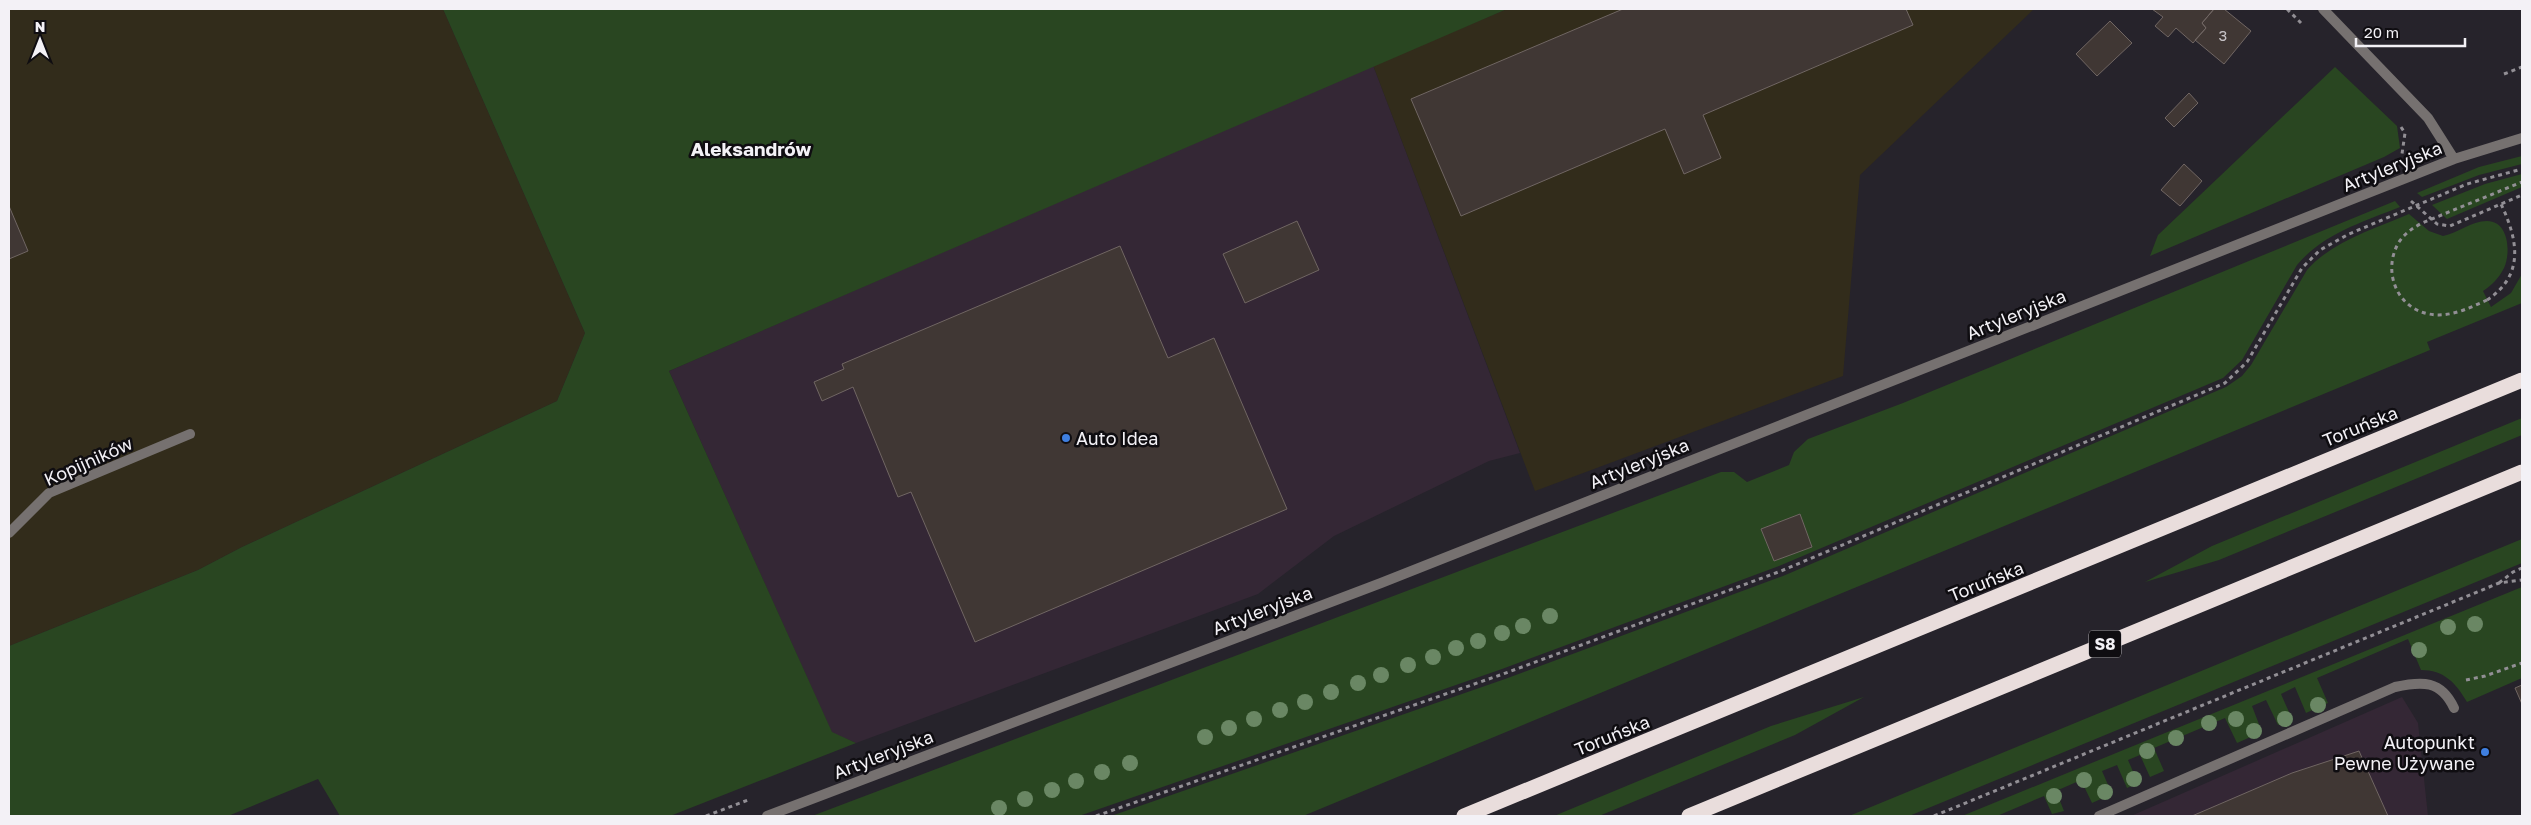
<svg xmlns="http://www.w3.org/2000/svg" width="2531" height="825" viewBox="0 0 2531 825" font-family="'Golos Text',sans-serif">
	<style>
		.commercial { fill: #342735 }
		.industrial { fill: #322c1b }
		.green { fill: #294621 }
		.building { fill: #403734; stroke: #706663 }
		.lines { fill: none; stroke-linecap: round; stroke-linejoin: round }
		.path { stroke: #928f95; stroke-width: 3; stroke-dasharray: 4 4; stroke-linecap: butt }
		.lane { stroke: #767170; stroke-width: 10 }
		.street { stroke: #767170; stroke-width: 10 }
		.highway { stroke: #e9dddc; stroke-width: 15 }
		.path-bridge { stroke: #928f95; stroke-width: 3; stroke-dasharray: 4 4; stroke-linecap: butt }
		.tree { fill: #6a8764 }
		.shop-dot { fill: #3f7fe0; stroke: #0f0d11; stroke-width: 2 }
		.labels { text-anchor: middle; dominant-baseline: central; stroke-width: 5; stroke-linejoin: round; paint-order: stroke }
		.number-label { font-size: 15px; fill: #c6c2c6 }
		.shield { fill: #0f0d11; stroke: #afadb1; stroke-width: 1 }
		.shield-label { font-size: 16px; font-weight: bold; fill: #f3f1f6 }
		.street-label { font-size: 18px; fill: #f3f1f6; stroke: #0f0d11 }
		.poi-label { font-size: 18px; fill: #f3f1f6; stroke: #0f0d11; text-anchor: start }
		.neighbourhood-label { font-size: 19px; font-weight: bold; fill: #f3f1f6; stroke: #0f0d11 }
	</style>
	<rect width="100%" height="100%" fill="#26232b"/>
	<path class="commercial" d="M 1373,65 L 1520,453 L 1489,461 L 1334,536 L 1258,594 L 856,743 L 832,733 L 669,371 Z
		M 2402,697 L 2418,723 L 2428,816 L 2131,816 Z"/>
	<path class="industrial" d="M 9,9 L 443,9 L 585,333 L 557,401 L 242,547 L 198,570 L 9,646 Z
		M 1507,9 L 2034,9 L 1860,175 L 1843,376 L 1535,491 L 1373,65 Z"/>
	<path class="green" d="M 443,9 L 1507,9 L 669,371 L 832,732 L 856,743 L 670,816 L 340,816 L 318,779 L 228,816 L 9,816 L 9,646 L 198,570 L 242,547 L 557,401 L 585,333 Z
		M 2335,67 L 2397,126 L 2400,148 L 2384,157 L 2150,256 L 2158,235 Z
		M 2522,156 L 2522,164 L 2479,175 L 2422,197 L 2417,193 L 2479,167 Z
		M 2522,174 L 2522,187 L 2447,219 L 2432,205 L 2485,184 Z
		M 2395,201 L 2400,207 C 2363,222 2324,233 2297,265 L 2242,360 L 2223,378 L 1779,566 L 1502,669 L 1079,816 L 812,816 L 1721,472 L 1734,472 L 1747,482 L 1789,465 L 1794,452 L 1808,439 L 1903,403 Z
		M 2409,214 L 2429,231 L 2443,236 C 2458,233 2471,221 2487,221 C 2509,221 2511,253 2504,268 C 2499,278 2492,285 2483,291 L 2491,307 L 2511,293 L 2522,274 L 2522,303 L 2427,342 L 2430,350 L 1303,816 L 1111,816 L 1505,679 L 1783,576 L 2226,387 L 2242,376 L 2251,365 L 2307,270 C 2332,241 2375,229 2409,214 Z
		M 2522,418 L 2522,435 L 2219,560 L 2145,582 L 2212,546 Z
		M 2522,539 L 2522,563 L 1909,816 L 1849,816 Z
		M 2522,587 L 2522,678 L 2467,702 C 2456,683 2444,670 2421,670 L 2408,639 L 2317,678 L 2328,703 L 2306,713 L 2295,687 L 2281,694 L 2292,719 L 2278,725 L 2266,700 L 2252,706 L 2262,732 L 2237,743 L 2225,718 L 2154,748 L 2164,771 L 2150,777 L 2140,755 L 2128,760 L 2138,783 L 2127,788 L 2117,765 L 2102,771 L 2112,794 L 2092,803 L 2081,780 L 2056,791 L 2064,811 L 2052,814 L 2044,796 L 1997,816 L 1962,816 Z
		M 1864,697 L 1795,735 L 1599,816 L 1554,816 L 1771,726 Z"/>
	<path class="building" d="M 1623,9 L 1906,9 L 1913,25 L 1703,115 L 1721,158 L 1684,174 L 1665,129 L 1461,216 L 1411,99 Z
		M 2152,9 L 2214,9 L 2202,23 L 2206,28 L 2193,43 L 2176,28 L 2168,37 L 2155,26 L 2163,17 Z
		M 2214,9 L 2224,9 L 2251,31 L 2224,64 L 2195,40 L 2206,28 L 2202,23 Z
		M 2110,21 L 2132,43 L 2097,76 L 2076,54 Z
		M 2189,93 L 2198,103 L 2174,127 L 2165,118 Z
		M 2184,164 L 2202,181 L 2180,206 L 2161,190 Z
		M 9,206 L 28,251 L 9,259 Z
		M 1297,221 L 1319,270 L 1245,303 L 1223,254 Z
		M 1120,246 L 1168,358 L 1214,338 L 1287,509 L 975,642 L 911,492 L 898,497 L 853,387 L 822,401 L 814,382 L 844,369 L 842,364 Z
		M 1800,514 L 1812,547 L 1774,561 L 1761,529 Z
		M 2522,685 L 2522,704 L 2515,688 Z
		M 2359,751 L 2388,816 L 2192,816 L 2292,773 Z"/>
	<g class="lines">
		<path class="path" d="M 2287,9 L 2301,23
			M 2504,74 L 2522,67
			M 2401,127 L 2405,133 L 2402,154
			M 2411,201 L 2437,224 L 2450,226 L 2522,195
			M 2487,300 C 2525,275 2518,240 2501,204
			M 2499,583 L 2513,572 L 2522,568
			M 2466,680 L 2485,676 L 2522,663
			M 706,816 L 748,800
			M 1096,816 L 1503,674 L 1781,571 L 2225,383 L 2247,362 L 2302,268 L 2320,250 L 2349,234 L 2467,184 L 2522,169
			M 1934,816 L 2499,583 L 2522,580"/>
		<path class="lane" d="M 9,533 L 49,493 L 190,434
			M 2099,816 L 2395,687 C 2422,681 2441,680 2454,708"/>
		<path class="street" d="M 2323,9 L 2428,118 L 2454,159
			M 767,816 L 1381,583 L 2454,159 L 2522,138"/>
		<path class="highway" d="M 1464,816 L 2522,380
			M 1689,816 L 2522,472"/>
		<path class="path-bridge" d="M 2487,300 C 2469,308 2450,318 2429,314 C 2396,308 2382,270 2399,242 C 2405,233 2413,228 2422,223 L 2522,182"/>
	</g>
	<g class="tree">
		<circle cx="1550" cy="616" r="8"/>
		<circle cx="2475" cy="624" r="8"/>
		<circle cx="1523" cy="626" r="8"/>
		<circle cx="2448" cy="627" r="8"/>
		<circle cx="1502" cy="633" r="8"/>
		<circle cx="1478" cy="641" r="8"/>
		<circle cx="1456" cy="648" r="8"/>
		<circle cx="2419" cy="650" r="8"/>
		<circle cx="1433" cy="657" r="8"/>
		<circle cx="1408" cy="665" r="8"/>
		<circle cx="1381" cy="675" r="8"/>
		<circle cx="1358" cy="683" r="8"/>
		<circle cx="1331" cy="692" r="8"/>
		<circle cx="1305" cy="702" r="8"/>
		<circle cx="2318" cy="705" r="8"/>
		<circle cx="1280" cy="710" r="8"/>
		<circle cx="1254" cy="719" r="8"/>
		<circle cx="2236" cy="719" r="8"/>
		<circle cx="2285" cy="719" r="8"/>
		<circle cx="2209" cy="723" r="8"/>
		<circle cx="1229" cy="728" r="8"/>
		<circle cx="2254" cy="731" r="8"/>
		<circle cx="1205" cy="737" r="8"/>
		<circle cx="2176" cy="738" r="8"/>
		<circle cx="2147" cy="751" r="8"/>
		<circle cx="1130" cy="763" r="8"/>
		<circle cx="1102" cy="772" r="8"/>
		<circle cx="2134" cy="779" r="8"/>
		<circle cx="2084" cy="780" r="8"/>
		<circle cx="1076" cy="781" r="8"/>
		<circle cx="1052" cy="790" r="8"/>
		<circle cx="2105" cy="792" r="8"/>
		<circle cx="2054" cy="796" r="8"/>
		<circle cx="1025" cy="799" r="8"/>
		<circle cx="999" cy="808" r="8"/>
	</g>
	<g class="shop-dot">
		<circle cx="1066" cy="438" r="5"/>
		<circle cx="2485" cy="752" r="5"/>
	</g>
	<g class="labels">
		<g class="number-label">
			<text x="2223" y="35">3</text>
		</g>
		<rect class="shield" x="2089" y="630.5" width="32" height="27" rx="4"/>
		<g class="shield-label">
			<text x="2105" y="644">S8</text>
		</g>
		<g class="street-label">
			<text transform="translate(2392 166) rotate(-22)">Artyleryjska</text>
			<text transform="translate(2016 314) rotate(-22)">Artyleryjska</text>
			<text transform="translate(2360 426) rotate(-22)">Toruńska</text>
			<text transform="translate(88 461) rotate(-24)">Kopijników</text>
			<text transform="translate(1639 463) rotate(-22)">Artyleryjska</text>
			<text transform="translate(1986 581) rotate(-22)">Toruńska</text>
			<text transform="translate(1262 610) rotate(-21)">Artyleryjska</text>
			<text transform="translate(1612 735) rotate(-22)">Toruńska</text>
			<text transform="translate(883 754) rotate(-21)">Artyleryjska</text>
		</g>
		<g class="poi-label">
			<text x="1076" y="438">Auto Idea</text>
			<text x="2475" y="742" text-anchor="end">Autopunkt<tspan x="2475" dy="21">Pewne Używane</tspan></text>
		</g>
		<g class="neighbourhood-label">
			<text x="751" y="148">Aleksandrów</text>
		</g>
	</g>
	<rect width="2531" height="825" fill="none" stroke="#f3f1f6" stroke-width="20"/>
	<g transform="translate(40 40)" stroke="#0f0d11" stroke-width="4" paint-order="stroke">
	<path d="M0-4L9 19L0 12L-9 19Z" fill="#f3f1f6"/>
	<text y="-8" font-size="14" font-weight="bold" text-anchor="middle" fill="#f3f1f6">N</text>
	</g>
	<path d="M2356 38v8h109v-8" fill="none" stroke="#f3f1f6" stroke-width="2.5"/>
	<text x="2364" y="38" font-size="15" fill="#f3f1f6" stroke="#0f0d11" stroke-width="4" paint-order="stroke">20 m</text>
</svg>
